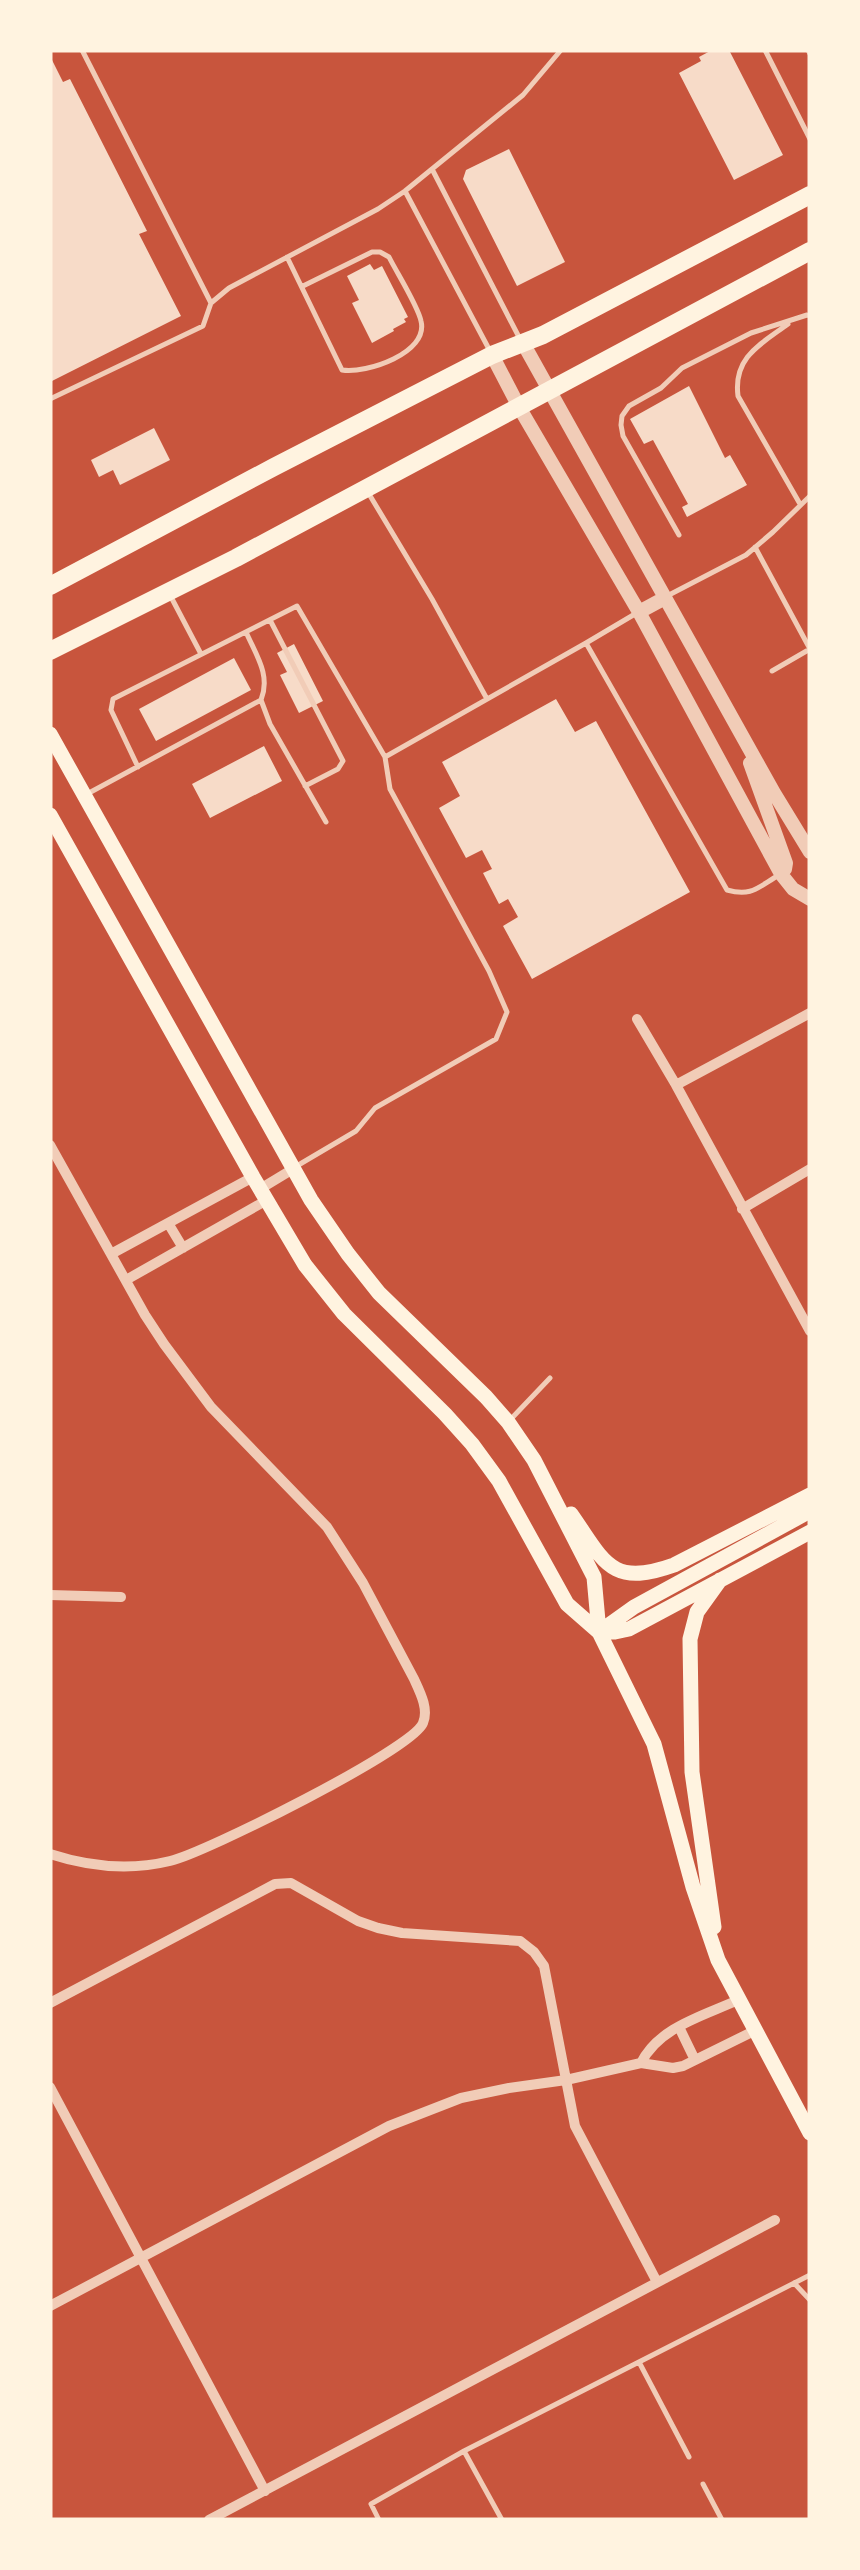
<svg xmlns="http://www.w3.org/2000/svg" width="860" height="2570" viewBox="0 0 860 2570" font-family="'Varela Round',sans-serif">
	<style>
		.building { fill: #f7dbc8 }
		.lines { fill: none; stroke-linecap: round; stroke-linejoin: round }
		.service { stroke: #f1ccb7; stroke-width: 5 }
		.minor { stroke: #f1ccb7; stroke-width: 10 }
		.tertiary { stroke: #f1ccb7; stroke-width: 14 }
		.secondary { stroke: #fff3e0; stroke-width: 15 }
		.primary { stroke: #fff3e0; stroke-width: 18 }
	</style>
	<rect width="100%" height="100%" fill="#c8553d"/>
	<path class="building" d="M 712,50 L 729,50 L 783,155 L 734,180 L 679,73 L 701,61 L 699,57 Z
		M 50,56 L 63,82 L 70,79 L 147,231 L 139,234 L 181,316 L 50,382 Z
		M 509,149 L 565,262 L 517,286 L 463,179 L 466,170 Z
		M 370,264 L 374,270 L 382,266 L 408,317 L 404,319 L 406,322 L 393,329 L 394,331 L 372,343 L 352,303 L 359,300 L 347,276 Z
		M 689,386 L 725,458 L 730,455 L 747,485 L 687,517 L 682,507 L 688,504 L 653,440 L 644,444 L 630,419 Z
		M 154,428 L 170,460 L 120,485 L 113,470 L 99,477 L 91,460 Z
		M 294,644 L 323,701 L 299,713 L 280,675 L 287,672 L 277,653 Z
		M 234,658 L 251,690 L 156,741 L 139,709 Z
		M 556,699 L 575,732 L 596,721 L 690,892 L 532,979 L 503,926 L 518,917 L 508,899 L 499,904 L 483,873 L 492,869 L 482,850 L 466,858 L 439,808 L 460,796 L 442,762 Z
		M 264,746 L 282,781 L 210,818 L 192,784 Z"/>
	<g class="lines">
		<path class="service" d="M 82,50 L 211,303
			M 765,50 L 810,139
			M 808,50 L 810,54
			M 432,169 L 521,341
			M 405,191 L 490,351
			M 287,257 L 342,370 C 366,374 429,353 421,321 C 418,306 397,273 389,257 L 380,252 L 372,252 L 303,286
			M 788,324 C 761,344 733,357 738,396 L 800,504
			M 50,399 L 203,326 L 211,303 L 229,288 L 378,209 L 405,191 L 523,95 L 561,50
			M 369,494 L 432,599 L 487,699
			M 679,535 L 623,436 L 621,425 L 622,416 L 629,406 L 661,388 L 682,368 L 751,333 L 807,315 L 810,316
			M 755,547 L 810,649
			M 170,595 L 201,654
			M 667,596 L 746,555 L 773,532 L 810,496
			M 270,620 L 343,761 L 338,769 L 305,786
			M 246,632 C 256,655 271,675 261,700 L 270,724 L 326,822
			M 586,643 L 635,614
			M 772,671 L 810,649
			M 385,757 L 586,643 L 727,890 C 752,897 758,887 779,875
			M 138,767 L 111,710 L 113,699 L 297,606 L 385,757 L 390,789 L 489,971 L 507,1012 L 496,1039 L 375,1108 L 356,1131 L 295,1167
			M 87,794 L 261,700
			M 510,1420 L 550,1378
			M 794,2283 L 810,2300
			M 639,2362 L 689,2457
			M 464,2451 L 502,2520
			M 703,2484 L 722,2520
			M 379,2520 L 371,2504 L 464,2451 L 810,2275"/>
		<path class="minor" d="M 637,1019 L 676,1085 L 810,1331
			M 676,1085 L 810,1013
			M 50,1145 L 145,1315 L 164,1344 L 211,1407 L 327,1527 L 363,1583 L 414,1679 C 420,1692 429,1709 423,1723 C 413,1749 205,1853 170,1861 C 129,1871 90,1867 50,1854
			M 260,1189 L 293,1169
			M 742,1209 L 810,1169
			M 168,1223 L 183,1248
			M 111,1254 L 253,1177
			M 126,1280 L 267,1200
			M 50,1595 L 121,1597
			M 50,2003 L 275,1884 L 291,1883 L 358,1921 L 378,1928 L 402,1933 L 520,1941 L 534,1952 L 544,1966 L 575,2126 L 657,2282
			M 679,2027 L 695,2060
			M 641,2063 C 659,2027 703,2016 738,2000
			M 50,2087 L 265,2491
			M 50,2306 L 389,2126 L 461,2098 L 509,2088 L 566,2080 L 641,2063 L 673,2068 L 683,2066 L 754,2031
			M 209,2520 L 775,2220"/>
		<path class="tertiary" d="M 523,343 L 774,793 L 810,852
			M 492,355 L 519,407 L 639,612 L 781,874 L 793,889 L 810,899
			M 639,612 L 665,598
			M 750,763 L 786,863 L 785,869 L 781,874"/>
		<path class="secondary" d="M 50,734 L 311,1200 L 348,1254 L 379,1293 L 486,1397 L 508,1422 L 534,1460 L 594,1577 L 599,1632
			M 50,815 L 253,1177 L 305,1265 L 344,1314 L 445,1414 L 472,1444 L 499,1481 L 567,1604 L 599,1632 L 654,1744 L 693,1887 L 718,1960 L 810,2133
			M 571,1514 C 604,1561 610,1588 674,1565 L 810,1495
			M 599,1632 L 634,1607 L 810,1511
			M 599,1632 L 615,1632 L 629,1629 L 810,1532
			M 714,1927 L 692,1772 L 690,1639 L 697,1612 L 720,1580"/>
		<path class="primary" d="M 50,586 L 274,467 L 492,355 L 543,335 L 810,195
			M 50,651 L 236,558 L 810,251"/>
	</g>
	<rect width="860" height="2570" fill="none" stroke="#fff3e0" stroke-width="105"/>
</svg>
